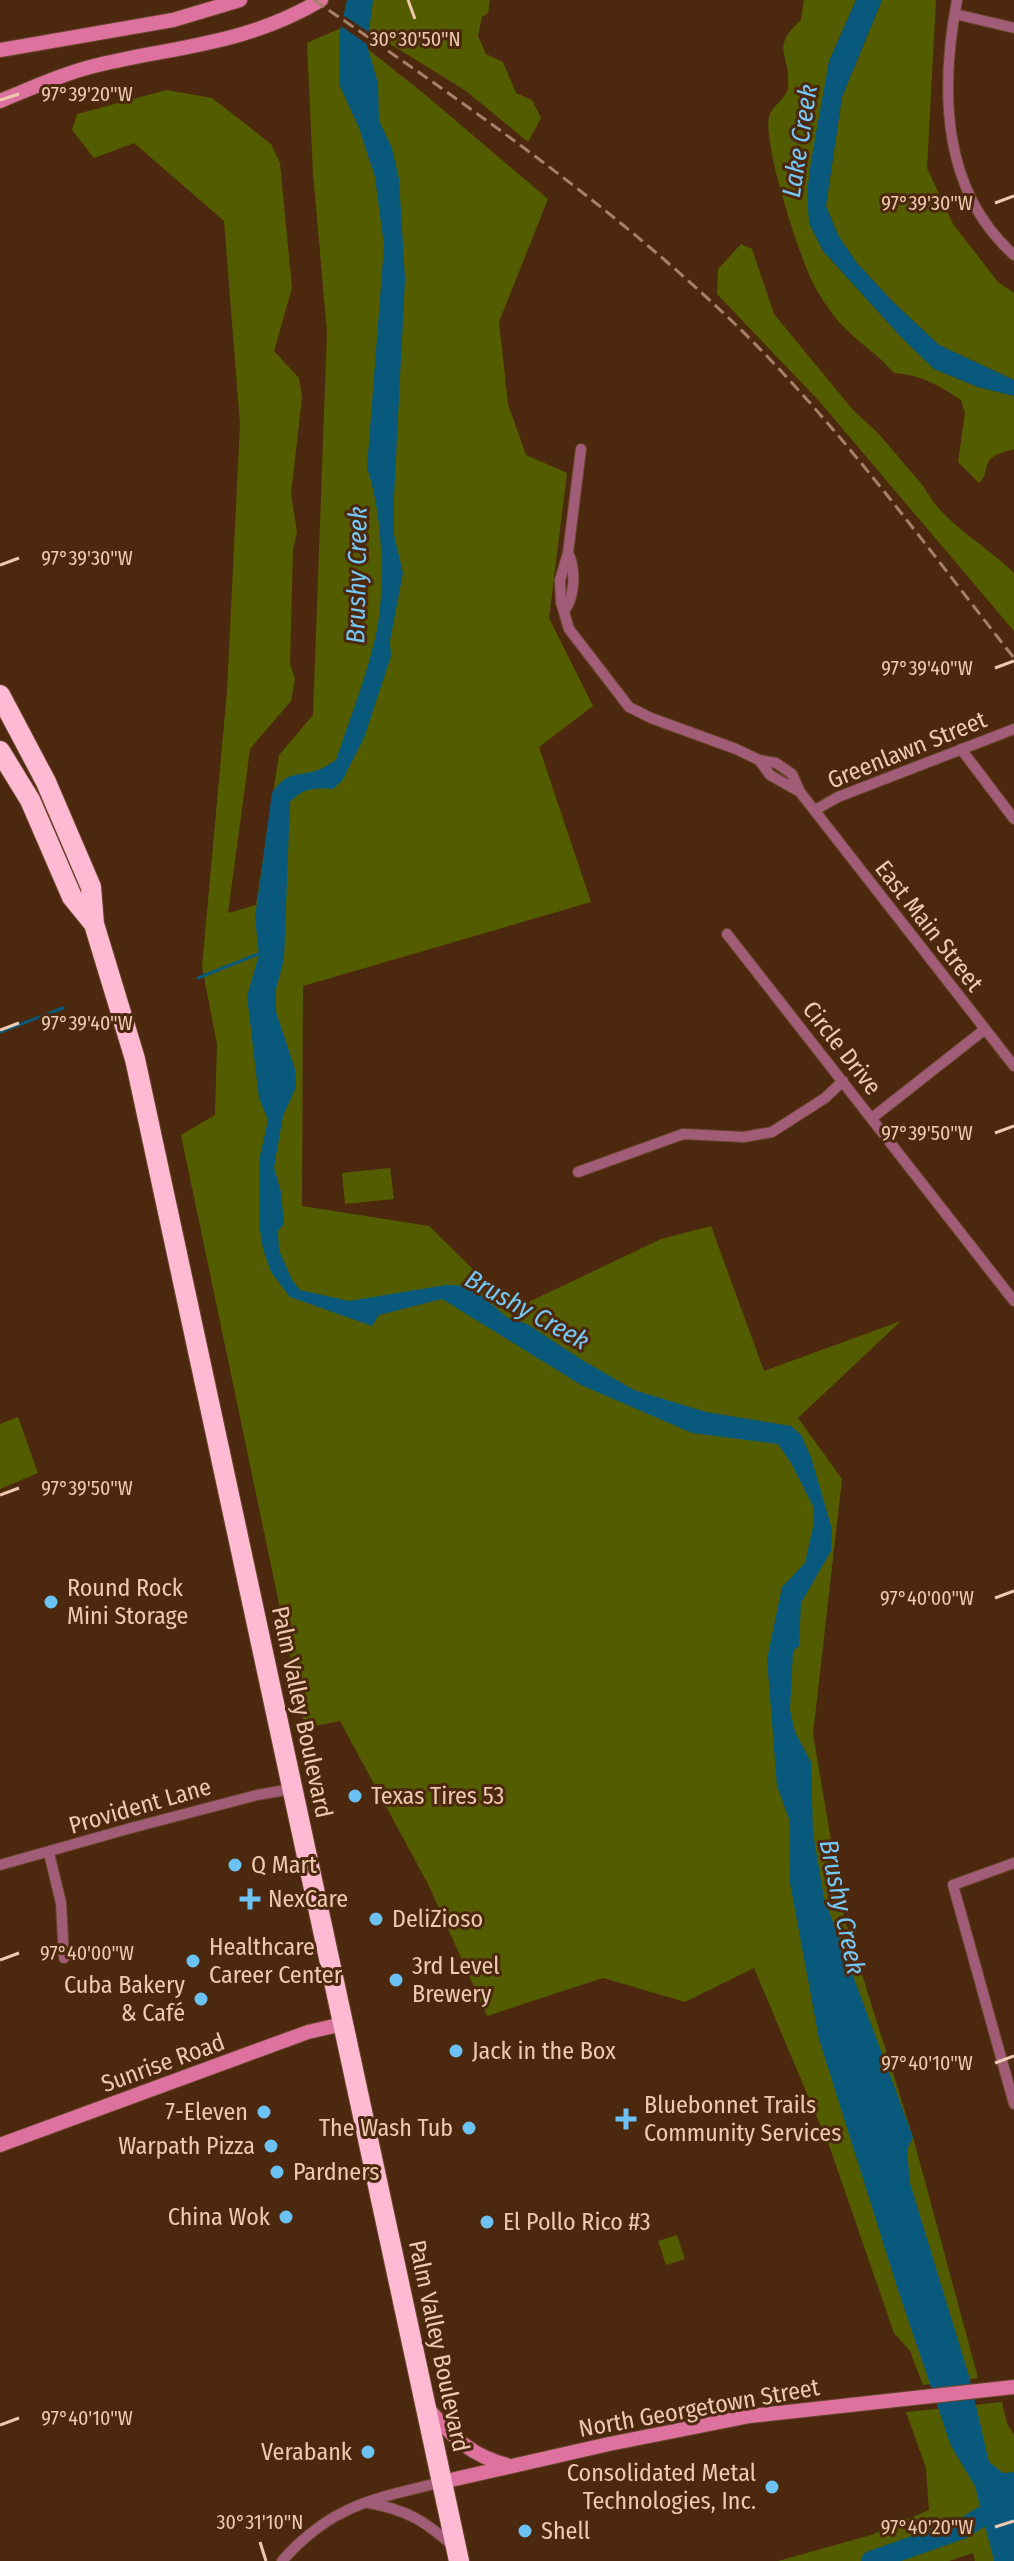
<svg xmlns="http://www.w3.org/2000/svg" width="1014" height="2561" viewBox="0 0 1014 2561" font-family="'Fira Sans Condensed',sans-serif">
	<style>
		.green { fill: #545c00 }
		.water { fill: #09597c }
		.pier { fill: #4c290e }
		.lines { fill: none; stroke-linecap: round; stroke-linejoin: round }
		.stream { stroke: #09597c; stroke-width: 3 }
		.river { stroke: #09597c; stroke-width: 20 }
		.street-casing { stroke: #69462b; stroke-width: 12 }
		.secondary-casing { stroke: #69462b; stroke-width: 16 }
		.highway-casing { stroke: #69462b; stroke-width: 22 }
		.street { stroke: #a15d78; stroke-width: 10 }
		.secondary { stroke: #dd729f; stroke-width: 14 }
		.highway { stroke: #febad3; stroke-width: 20 }
		.rail { stroke: #a68167; stroke-width: 3; stroke-dasharray: 12 6; stroke-linecap: butt }
		.ticks { fill: none; stroke: #efc9b0; stroke-width: 3 }
		.poi-dot { fill: #6cc2f3; stroke: #4c290e; stroke-width: 3 }
		.labels { text-anchor: middle; dominant-baseline: central; stroke-width: 6; stroke-linejoin: round; paint-order: stroke }
		.street-label { font-size: 24px; fill: #efc9b0; stroke: #4c290e }
		.poi-label { font-size: 24px; fill: #efc9b0; stroke: #4c290e; text-anchor: start }
		.water-label { font-size: 26px; font-style: italic; fill: #74c9fa; stroke: #4c290e }
		.ticks-label { font-size: 20px; text-anchor: middle; fill: #efc9b0; stroke: #4c290e; stroke-width: 6; stroke-linejoin: round; paint-order: stroke }
	</style>
	<rect width="100%" height="100%" fill="#4c290e"/>
	<path class="green" d="M 367,0 L 490,0 L 488,13 L 482,17 L 478,36 L 486,54 L 503,62 L 516,93 L 532,100 L 541,118 L 528,142 L 466,91 L 366,29 Z
		M 804,0 L 856,0 L 829,61 L 809,223 L 823,251 L 901,337 L 934,369 L 978,387 L 1014,396 L 1014,449 C 1006,452 991,454 988,463 C 984,473 987,475 979,483 L 958,462 L 965,413 L 961,400 C 938,385 922,375 894,373 C 878,354 857,342 840,323 C 832,314 818,294 813,283 C 799,255 763,145 769,117 C 772,105 787,99 788,87 C 791,55 769,48 801,20 Z
		M 882,0 L 936,0 L 927,168 L 953,224 L 998,282 L 1014,293 L 1014,380 L 939,345 L 891,300 L 856,262 L 838,235 L 826,206 L 842,97 Z
		M 341,28 L 422,92 L 548,199 L 499,322 L 508,404 L 526,455 L 567,473 L 549,618 L 593,706 L 539,747 L 591,902 L 303,986 L 302,1206 L 429,1226 L 514,1309 L 661,1239 L 711,1226 L 764,1371 L 901,1321 L 798,1418 L 842,1479 L 813,1734 L 844,1917 L 913,2137 L 978,2378 L 923,2385 L 910,2351 L 894,2333 L 830,2148 L 754,1968 L 685,2002 L 603,1978 L 487,2016 L 429,1886 L 340,1721 L 305,1728 L 181,1135 L 215,1115 L 217,1044 L 202,967 L 227,691 L 240,424 L 224,221 L 134,143 L 94,158 L 72,130 L 77,114 L 167,90 L 212,98 L 271,144 L 280,163 L 292,288 L 274,351 L 299,378 L 302,398 L 291,494 L 297,532 L 293,550 L 290,664 L 295,679 L 291,701 L 250,749 L 228,913 L 256,905 L 279,755 L 313,715 L 327,332 L 313,173 L 307,43 Z
		M 741,244 L 752,249 L 774,314 L 853,410 L 878,433 L 924,487 C 943,524 985,544 1014,573 L 1014,631 L 819,401 L 717,294 L 718,269 Z
		M 390,1168 L 394,1199 L 345,1204 L 342,1173 Z
		M 18,1417 L 38,1473 L 0,1489 L 0,1424 Z
		M 677,2235 L 685,2259 L 666,2265 L 658,2241 Z
		M 1002,2402 L 1007,2423 L 1014,2435 L 1014,2561 L 975,2561 L 973,2553 L 949,2561 L 778,2561 L 871,2535 L 929,2510 L 926,2468 L 906,2412 Z"/>
	<path class="water" d="M 347,0 L 373,0 L 367,46 L 378,83 L 379,121 L 392,148 L 399,179 L 405,279 L 394,497 L 394,535 L 403,573 L 390,641 L 391,656 L 364,738 L 342,781 L 333,789 C 314,788 303,788 290,802 L 284,960 L 276,989 L 276,1012 L 295,1069 L 296,1087 L 283,1116 L 274,1168 L 281,1192 L 284,1224 L 278,1231 L 279,1250 L 292,1280 L 300,1290 L 349,1301 L 446,1285 L 470,1286 L 508,1318 L 527,1324 L 582,1360 L 634,1390 L 706,1412 L 791,1426 L 801,1435 L 811,1457 L 832,1529 L 831,1551 L 801,1603 L 799,1646 L 793,1651 L 790,1710 L 795,1732 L 811,1762 L 813,1833 L 824,1898 L 913,2137 L 907,2150 L 910,2183 L 969,2376 L 989,2462 L 1003,2473 L 1014,2472 L 1014,2561 L 994,2561 L 975,2486 L 951,2446 L 899,2293 L 819,2039 L 790,1883 L 789,1819 L 777,1786 L 767,1659 L 782,1587 L 805,1563 L 813,1527 L 813,1506 L 791,1463 L 778,1444 L 692,1433 L 581,1385 L 442,1299 L 379,1315 L 372,1326 L 290,1297 L 271,1272 L 263,1249 L 259,1225 L 259,1161 L 268,1120 L 259,1098 L 247,996 L 259,955 L 255,918 L 272,793 C 288,769 296,778 318,770 C 324,768 331,763 336,760 C 349,721 364,683 374,643 C 387,594 383,515 367,468 L 384,246 L 375,177 L 359,128 L 339,84 L 339,35 Z
		M 856,0 L 882,0 L 842,97 L 826,206 L 838,235 L 856,262 L 891,300 L 939,345 L 1014,380 L 1014,396 L 978,387 L 934,369 L 901,337 L 823,251 L 809,223 L 807,193 L 811,161 L 829,61 Z"/>
	<path class="pier" d="M 340,13 L 373,35 L 371,47 L 338,24 Z"/>
	<g class="lines">
		<path class="stream" d="M 198,978 L 261,953
			M 0,1032 L 63,1008"/>
		<path class="river" d="M 871,2561 L 962,2529 L 1002,2504"/>
		<defs>
			<path id="street" d="M 957,0 C 940,90 941,190 1014,255
				M 955,14 L 1014,28
				M 581,449 L 568,553 L 560,580 L 561,602 L 569,629 L 629,707 L 651,718 L 736,749 L 759,760 L 776,763 L 792,774 L 800,792 L 1014,1066
				M 565,610 C 575,596 576,568 568,553
				M 961,749 L 1014,819
				M 759,760 L 770,775 L 800,792
				M 815,810 L 838,797 L 1014,729
				M 727,934 L 1014,1301
				M 872,1118 L 984,1030
				M 578,1172 L 683,1134 L 744,1137 L 772,1132 L 825,1098 L 843,1081
				M 49,1853 L 61,1903 L 64,1958
				M 1014,1863 L 953,1885 L 1014,2104
				M 0,1865 L 131,1828 L 257,1795 L 292,1789
				M 369,2503 C 407,2510 425,2521 453,2546
				M 282,2561 C 331,2505 373,2499 442,2482"/>
			<path id="secondary" d="M 0,50 L 173,20 L 240,0
				M 0,101 C 32,88 64,73 98,65 C 179,46 247,44 321,0
				M 0,2145 L 308,2032 L 343,2024
				M 428,2409 C 454,2437 469,2455 507,2465
				M 442,2482 L 609,2444 L 750,2416 L 1014,2387"/>
			<path id="highway" d="M 0,695 L 46,782 L 91,887 L 94,924 L 135,1059 L 459,2561
				M 0,751 L 30,800 L 72,897 L 94,924"/>
		</defs>
		<use href="#street" class="street-casing"/>
		<use href="#secondary" class="secondary-casing"/>
		<use href="#highway" class="highway-casing"/>
		<use href="#street" class="street"/>
		<use href="#secondary" class="secondary"/>
		<use href="#highway" class="highway"/>
		<path class="rail" d="M 314,0 C 460,100 607,201 735,324 C 839,425 925,545 1014,658"/>
	</g>
	<path class="ticks" d="M 408,0 L 415,19M 0,100 L 19,94M 995,203 L 1014,196M 0,565 L 19,558M 995,668 L 1014,661M 0,1030 L 19,1023M 995,1133 L 1014,1126M 0,1495 L 19,1488M 995,1598 L 1014,1591M 0,1960 L 19,1953M 995,2063 L 1014,2056M 0,2425 L 19,2418M 995,2527 L 1014,2521M 260,2542 L 266,2561"/>
	<g class="poi-dot">
		<circle cx="51" cy="1602" r="8"/>
		<circle cx="355" cy="1796" r="8"/>
		<circle cx="235" cy="1865" r="8"/>
		<path d="M246 1887h8v8h8v8h-8v8h-8v-8h-8v-8h8z"/>
		<circle cx="376" cy="1919" r="8"/>
		<circle cx="193" cy="1961" r="8"/>
		<circle cx="396" cy="1980" r="8"/>
		<circle cx="201" cy="1999" r="8"/>
		<circle cx="456" cy="2051" r="8"/>
		<circle cx="264" cy="2112" r="8"/>
		<path d="M622 2107h8v8h8v8h-8v8h-8v-8h-8v-8h8z"/>
		<circle cx="469" cy="2128" r="8"/>
		<circle cx="271" cy="2146" r="8"/>
		<circle cx="277" cy="2172" r="8"/>
		<circle cx="286" cy="2217" r="8"/>
		<circle cx="487" cy="2222" r="8"/>
		<circle cx="368" cy="2452" r="8"/>
		<circle cx="772" cy="2487" r="8"/>
		<circle cx="525" cy="2531" r="8"/>
	</g>
	<g class="labels">
		<g class="street-label">
			<text transform="translate(907 750) rotate(-22)">Greenlawn Street</text>
			<text transform="translate(929 926) rotate(52)">East Main Street</text>
			<text transform="translate(842 1048) rotate(52)">Circle Drive</text>
			<text transform="translate(302 1712) rotate(78)">Palm Valley Boulevard</text>
			<text transform="translate(140 1806) rotate(-16)">Provident Lane</text>
			<text transform="translate(163 2063) rotate(-20)">Sunrise Road</text>
			<text transform="translate(439 2346) rotate(78)">Palm Valley Boulevard</text>
			<text transform="translate(699 2408) rotate(-10)">North Georgetown Street</text>
		</g>
		<g class="poi-label">
			<text x="67" y="1588">Round Rock<tspan x="67" dy="28">Mini Storage</tspan></text>
			<text x="371" y="1796">Texas Tires 53</text>
			<text x="251" y="1865">Q Mart</text>
			<text x="268" y="1899">NexCare</text>
			<text x="392" y="1919">DeliZioso</text>
			<text x="209" y="1947">Healthcare<tspan x="209" dy="28">Career Center</tspan></text>
			<text x="412" y="1966">3rd Level<tspan x="412" dy="28">Brewery</tspan></text>
			<text x="185" y="1985" text-anchor="end">Cuba Bakery<tspan x="185" dy="28">&amp; Café</tspan></text>
			<text x="472" y="2051">Jack in the Box</text>
			<text x="644" y="2105">Bluebonnet Trails<tspan x="644" dy="28">Community Services</tspan></text>
			<text x="248" y="2112" text-anchor="end">7-Eleven</text>
			<text x="453" y="2128" text-anchor="end">The Wash Tub</text>
			<text x="255" y="2146" text-anchor="end">Warpath Pizza</text>
			<text x="293" y="2172">Pardners</text>
			<text x="270" y="2217" text-anchor="end">China Wok</text>
			<text x="503" y="2222">El Pollo Rico #3</text>
			<text x="352" y="2452" text-anchor="end">Verabank</text>
			<text x="756" y="2473" text-anchor="end">Consolidated Metal<tspan x="756" dy="28">Technologies, Inc.</tspan></text>
			<text x="541" y="2531">Shell</text>
		</g>
		<g class="water-label">
			<text transform="translate(800 141) rotate(-81)">Lake Creek</text>
			<text transform="translate(357 575) rotate(-89)">Brushy Creek</text>
			<text transform="translate(527 1310) rotate(29)">Brushy Creek</text>
			<text transform="translate(842 1907) rotate(78)">Brushy Creek</text>
		</g>
	</g>
	<g class="ticks-label">
		<text x="415" y="46">30°30'50"N</text>
		<text x="87" y="101">97°39'20"W</text>
		<text x="927" y="210">97°39'30"W</text>
		<text x="87" y="565">97°39'30"W</text>
		<text x="927" y="675">97°39'40"W</text>
		<text x="87" y="1030">97°39'40"W</text>
		<text x="927" y="1140">97°39'50"W</text>
		<text x="87" y="1495">97°39'50"W</text>
		<text x="927" y="1605">97°40'00"W</text>
		<text x="87" y="1960">97°40'00"W</text>
		<text x="927" y="2070">97°40'10"W</text>
		<text x="87" y="2425">97°40'10"W</text>
		<text x="260" y="2529">30°31'10"N</text>
		<text x="927" y="2534">97°40'20"W</text>
	</g>
</svg>
